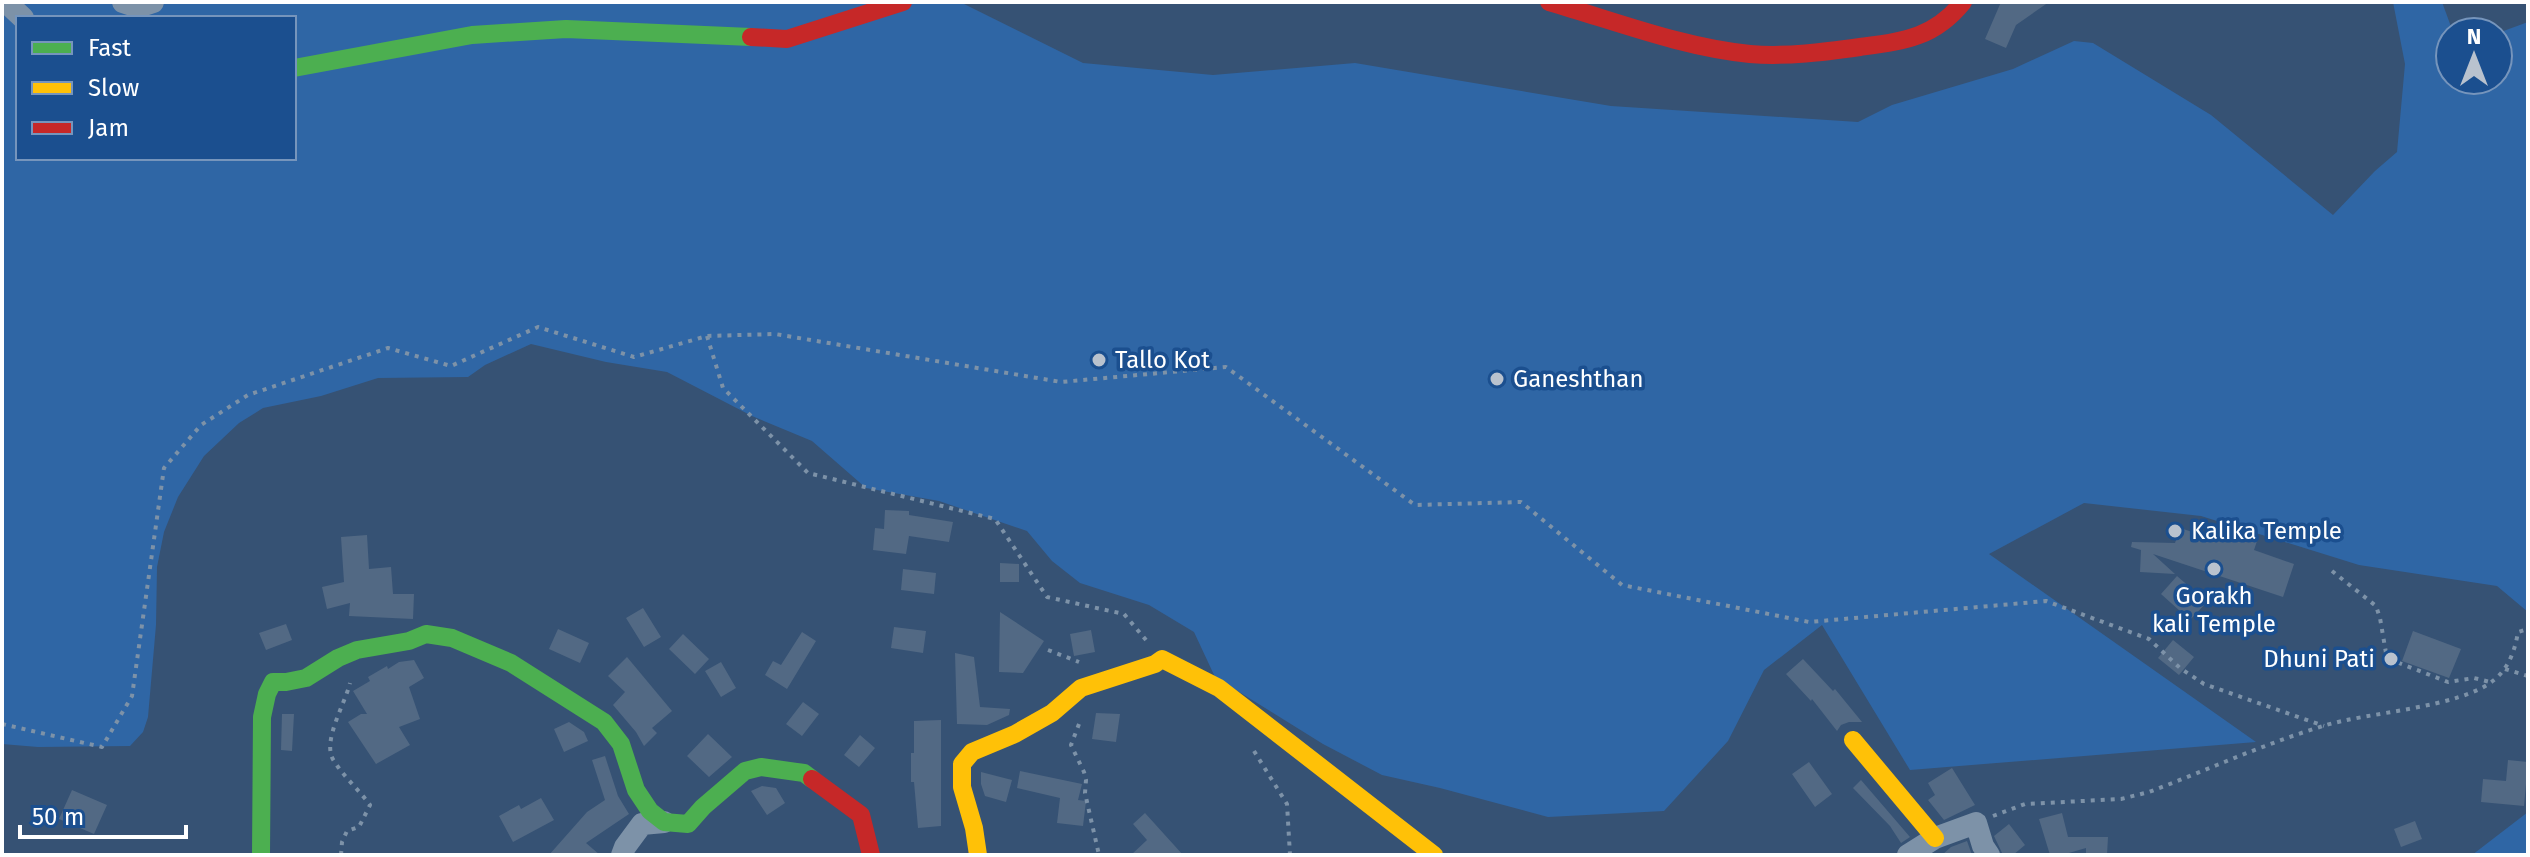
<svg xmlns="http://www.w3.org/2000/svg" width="2530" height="857" viewBox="0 0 2530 857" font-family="'Fira Sans',sans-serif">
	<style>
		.green { fill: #2f66a5; fill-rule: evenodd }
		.building { fill: #526984 }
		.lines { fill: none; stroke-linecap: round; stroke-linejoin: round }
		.path { stroke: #7d92a8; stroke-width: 4; stroke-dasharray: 4 6; stroke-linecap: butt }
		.street { stroke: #7d92a8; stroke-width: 22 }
		.fast { stroke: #4caf50; stroke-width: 18 }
		.slow { stroke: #ffc107; stroke-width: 18 }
		.jam { stroke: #c62828; stroke-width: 18 }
		.poi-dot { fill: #b9c2ce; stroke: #1b4f8f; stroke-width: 3 }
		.labels { text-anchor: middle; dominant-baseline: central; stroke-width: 7; stroke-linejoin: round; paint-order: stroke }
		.poi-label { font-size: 24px; fill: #fff; stroke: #1b4f8f; text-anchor: start }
	</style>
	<rect width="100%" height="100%" fill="#365274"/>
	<path class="green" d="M 2,2 L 960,2 L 1083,63 L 1213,75 L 1355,63 L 1611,106 L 1858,122 L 1892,105 L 2013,69 L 2074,41 L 2093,43 L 2211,115 L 2333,215 L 2375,171 L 2397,152 L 2405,64 L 2393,2 L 2442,2 L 2453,32 L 2450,32 L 2450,80 L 2498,80 L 2498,33 L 2528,22 L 2528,612 L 2497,586 L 2359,565 L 2201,516 L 2084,503 L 1989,554 L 2256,742 L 1910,770 L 1822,625 L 1764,670 L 1728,741 L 1664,811 L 1548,817 L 1440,788 L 1382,775 L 1323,744 L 1215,677 L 1194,632 L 1149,605 L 1080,583 L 1052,561 L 1027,531 L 939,501 L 866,488 L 812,441 L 752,416 L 667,372 L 606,362 L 531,344 L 485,365 L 468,377 L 378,378 L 321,396 L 263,408 L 239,423 L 204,456 L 178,497 L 164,532 L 157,567 L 156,625 L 148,717 L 143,732 L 130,746 L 38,747 L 2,744 ZM 18,18 L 294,18 L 294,158 L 18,158 Z
		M 2528,812 L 2528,855 L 2472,855 Z"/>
	<path class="building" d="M 2001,2 L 2049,2 L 2016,25 L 2006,48 L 1985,39 Z
		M 885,510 L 909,511 L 909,515 L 953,522 L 949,542 L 909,536 L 906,554 L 873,550 L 875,528 L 884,529 Z
		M 2180,528 L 2214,539 L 2218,528 L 2257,541 L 2254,550 L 2294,564 L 2283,597 L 2153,554 L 2175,574 L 2140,572 L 2141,550 L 2131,547 L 2132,542 L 2175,543 Z
		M 367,535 L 369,569 L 391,567 L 393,594 L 414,594 L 413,619 L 349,616 L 350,603 L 327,609 L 322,587 L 344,582 L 341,537 Z
		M 1000,563 L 1019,564 L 1019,582 L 1000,582 Z
		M 903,569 L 936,573 L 934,594 L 901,590 Z
		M 2177,576 L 2207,602 L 2190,620 L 2161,594 Z
		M 643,608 L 661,637 L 644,647 L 626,618 Z
		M 1000,612 L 1044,641 L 1023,673 L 999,672 Z
		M 286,624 L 292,640 L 266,650 L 259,633 Z
		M 894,627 L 926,631 L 923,653 L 891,648 Z
		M 558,629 L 589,643 L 580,663 L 549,649 Z
		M 1091,630 L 1095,652 L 1074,656 L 1070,634 Z
		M 2413,631 L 2461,649 L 2449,678 L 2402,661 Z
		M 802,632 L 816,641 L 787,689 L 765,675 L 773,661 L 781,665 Z
		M 683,634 L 709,659 L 695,674 L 669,649 Z
		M 2173,640 L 2194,657 L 2179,675 L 2158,658 Z
		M 955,653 L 974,657 L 980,707 L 1010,709 L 1009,715 L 987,725 L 957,724 Z
		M 627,657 L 672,711 L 652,728 L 657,733 L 644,746 L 636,732 L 613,705 L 625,692 L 608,676 Z
		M 1803,659 L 1833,691 L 1835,689 L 1862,722 L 1849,722 L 1841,725 L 1837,731 L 1812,699 L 1811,701 L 1786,674 Z
		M 414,660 L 424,678 L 409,687 L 420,719 L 399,727 L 410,745 L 376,764 L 348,722 L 361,714 L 367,714 L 353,691 L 370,681 L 368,677 L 387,666 L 388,669 L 399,662 Z
		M 721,662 L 736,688 L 721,697 L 705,671 Z
		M 803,702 L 819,714 L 802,736 L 786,724 Z
		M 1096,713 L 1120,714 L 1116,742 L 1092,739 Z
		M 282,714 L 294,714 L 292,751 L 281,750 Z
		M 941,720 L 941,826 L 918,828 L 914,782 L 911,782 L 911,753 L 914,753 L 914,721 Z
		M 569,722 L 584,732 L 588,741 L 564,752 L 554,729 Z
		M 708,734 L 732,757 L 709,777 L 687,756 Z
		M 860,735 L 875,748 L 859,767 L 844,755 Z
		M 605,756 L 618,796 L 629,814 L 586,843 L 600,855 L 549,855 L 587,812 L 605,800 L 592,760 Z
		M 2508,760 L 2528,762 L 2524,806 L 2481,802 L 2483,779 L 2506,781 Z
		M 1809,762 L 1832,794 L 1815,807 L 1792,774 Z
		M 1952,768 L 1975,805 L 1944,820 L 1928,800 L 1935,795 L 1928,783 Z
		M 1020,771 L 1082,784 L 1078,800 L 1086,801 L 1083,826 L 1057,823 L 1060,798 L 1017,788 Z
		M 981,772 L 1012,780 L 1006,802 L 985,796 L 981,784 Z
		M 1861,780 L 1910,837 L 1901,843 L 1890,826 L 1853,788 Z
		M 762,786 L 776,788 L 785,803 L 767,815 L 751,791 Z
		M 72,790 L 107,805 L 94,834 L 59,819 Z
		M 541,798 L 554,820 L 513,842 L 499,816 L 519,805 L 521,809 Z
		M 1145,813 L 1183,855 L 1131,855 L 1147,840 L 1133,824 Z
		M 2062,813 L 2068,837 L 2108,837 L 2107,855 L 2086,855 L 2086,848 L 2062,855 L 2050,855 L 2039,819 Z
		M 2415,821 L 2422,839 L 2401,847 L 2394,829 Z
		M 2009,824 L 2025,845 L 2013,855 L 2003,855 L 1994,836 Z
		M 1967,841 L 1972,855 L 1942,855 L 1951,847 Z"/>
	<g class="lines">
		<path class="path" d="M 707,336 L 723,388 L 808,473 L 995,519 L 1047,597 L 1124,614 L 1146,640
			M 2332,571 L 2376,606 L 2380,618 L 2386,653 L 2399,663 L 2448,682 L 2474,678 L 2490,682
			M 1048,650 L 1079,662
			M 2505,669 L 2528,676
			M 2,724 L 102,747 L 132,696 L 164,468 L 201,425 L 248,395 L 388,348 L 451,366 L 538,327 L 634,357 L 707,336 L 775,334 L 1061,382 L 1226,367 L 1415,505 L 1521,502 L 1622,585 L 1809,622 L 2046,601 L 2149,639 L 2180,668 L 2204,684 L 2324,726
			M 1079,724 L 1071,745 L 1084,772 L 1086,780 L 1085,793 L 1099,855
			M 1254,751 L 1287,804 L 1290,855
			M 1993,816 L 2025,804 L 2121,799 L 2149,792 C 2207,770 2264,744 2323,726 C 2367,712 2460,708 2494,680 C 2509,668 2515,650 2518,632 L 2528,629
			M 341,855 L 342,842 L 347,831 L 359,827 L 370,805 C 359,790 344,777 334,761 C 321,743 345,704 350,683"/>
		<path class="street" d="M 6,2 L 23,18
			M 123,2 L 138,7 L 153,2
			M 622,855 L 625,847 L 642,824 L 664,822
			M 1908,855 L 1935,838 L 1976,823 L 1983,846 L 1989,855"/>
		<path class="fast" d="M 294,68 L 472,35 L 566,29 L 751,37
			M 261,855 L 262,717 L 267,694 L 273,682 L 286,682 L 306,678 L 338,658 L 357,650 L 409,641 L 426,634 L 452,638 L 511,663 L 604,722 L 621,744 L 636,790 L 650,811 L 664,822 L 688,824 L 703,807 L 745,771 L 761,767 L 804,773 L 812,779"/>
		<path class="slow" d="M 1853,740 L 1935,838
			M 978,855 L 974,828 L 962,787 L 962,764 L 972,752 L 1015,734 L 1052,713 L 1081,688 L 1155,664 L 1162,659 L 1219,688 L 1434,855"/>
		<path class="jam" d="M 1549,2 C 1615,21 1681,47 1750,54 C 1787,57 1824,52 1860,47 C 1904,41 1934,38 1963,2
			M 751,37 L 787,39 L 903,2
			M 812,779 L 861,815 L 871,855"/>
	</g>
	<g class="poi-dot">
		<circle cx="1099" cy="360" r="8"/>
		<circle cx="1497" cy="379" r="8"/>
		<circle cx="2175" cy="531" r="8"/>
		<circle cx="2214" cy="569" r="8"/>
		<circle cx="2391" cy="659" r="8"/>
	</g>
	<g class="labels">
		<g class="poi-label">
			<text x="1115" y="360">Tallo Kot</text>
			<text x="1513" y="379">Ganeshthan</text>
			<text x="2191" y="531">Kalika Temple</text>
			<text x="2214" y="596" text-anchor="middle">Gorakh<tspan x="2214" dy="28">kali Temple</tspan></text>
			<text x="2375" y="659" text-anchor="end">Dhuni Pati</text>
		</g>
	</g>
	<rect width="2530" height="857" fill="none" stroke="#ffffff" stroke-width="8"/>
	<rect x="16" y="16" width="280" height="144" fill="#1b4f8f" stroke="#7695bc" stroke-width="2"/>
	<rect x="32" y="42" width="40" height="12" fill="#4caf50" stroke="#7695bc" stroke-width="2"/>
	<text x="88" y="56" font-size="24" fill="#ffffff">Fast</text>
	<rect x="32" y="82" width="40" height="12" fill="#ffc107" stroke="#7695bc" stroke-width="2"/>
	<text x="88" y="96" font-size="24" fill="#ffffff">Slow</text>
	<rect x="32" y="122" width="40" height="12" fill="#c62828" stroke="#7695bc" stroke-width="2"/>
	<text x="88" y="136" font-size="24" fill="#ffffff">Jam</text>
	<g transform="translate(2474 56)"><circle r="38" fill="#1b4f8f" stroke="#7695bc" stroke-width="2"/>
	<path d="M0-6L14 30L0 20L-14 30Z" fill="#b9c2ce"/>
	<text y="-12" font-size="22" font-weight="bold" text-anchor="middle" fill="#ffffff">N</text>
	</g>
	<path d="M20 825v12h166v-12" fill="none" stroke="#ffffff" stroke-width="4"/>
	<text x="32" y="825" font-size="24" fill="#ffffff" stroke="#1b4f8f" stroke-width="6" paint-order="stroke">50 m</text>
</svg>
